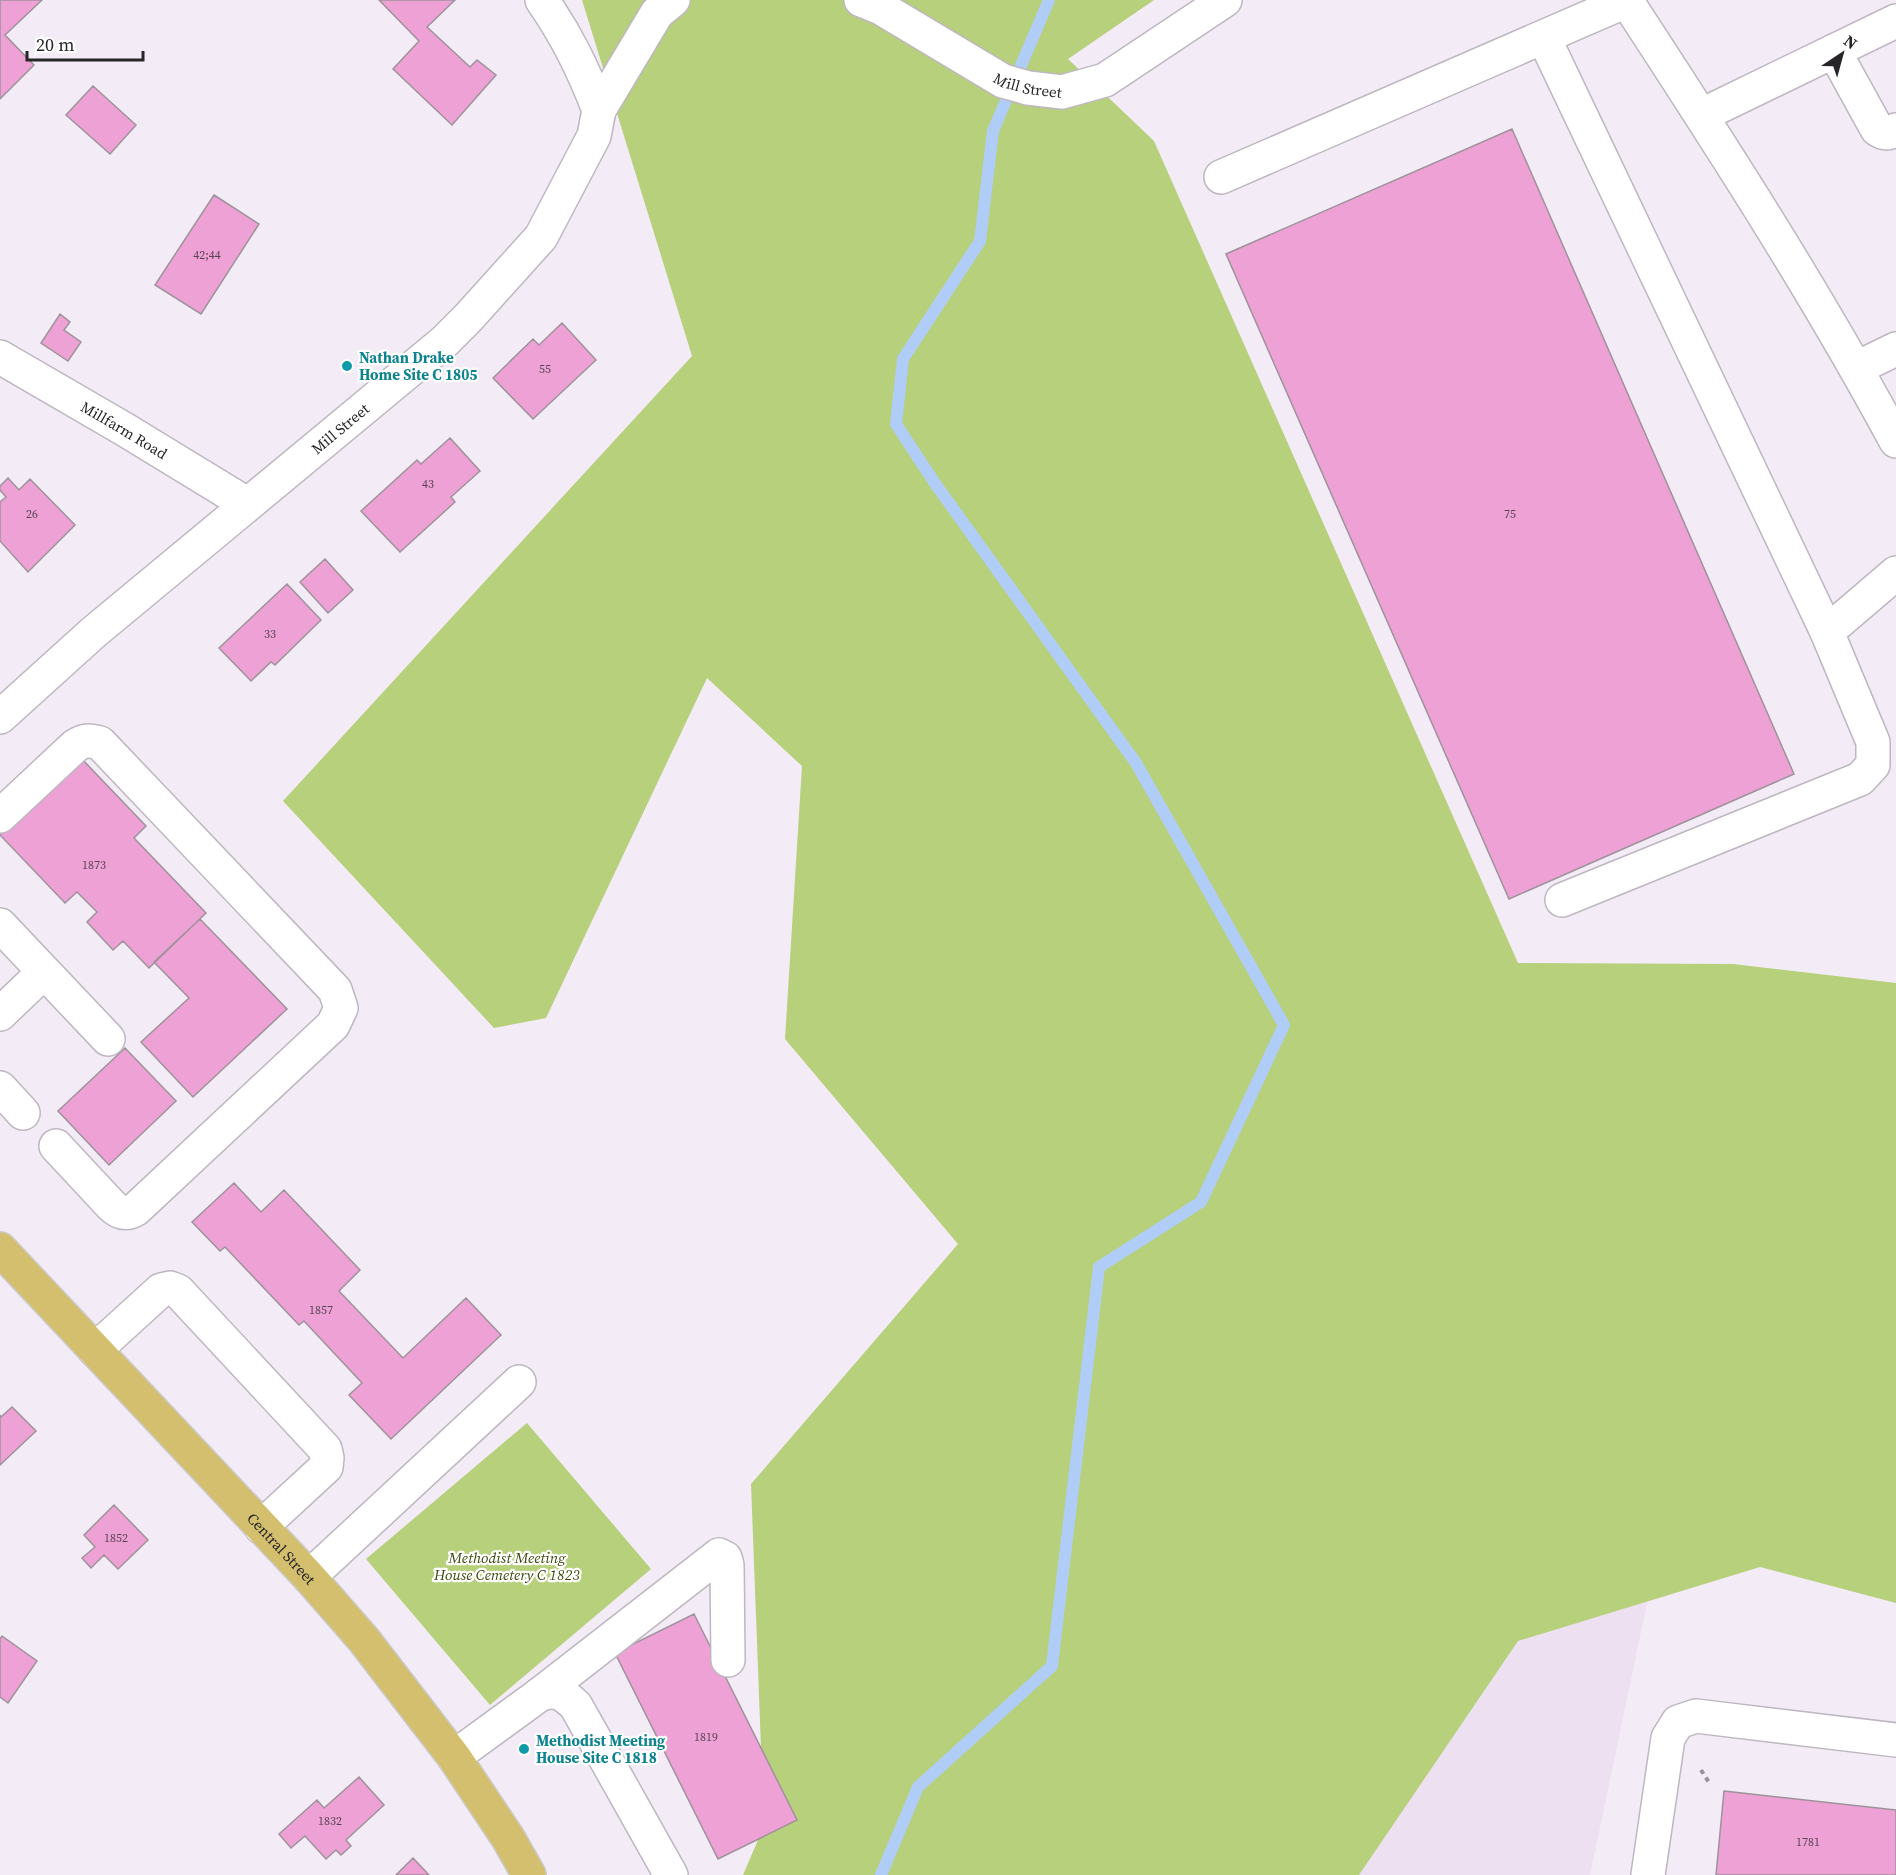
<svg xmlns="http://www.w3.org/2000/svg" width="1896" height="1875" viewBox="0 0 1896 1875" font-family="'Source Serif 4',serif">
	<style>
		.built { fill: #ede0f1 }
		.green { fill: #b7d07c }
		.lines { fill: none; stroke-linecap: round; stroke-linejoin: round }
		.stream { stroke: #b0cdf7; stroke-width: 12 }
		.building { fill: #eda1d5; stroke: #9e939a; stroke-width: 1.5 }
		.minor-casing { stroke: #beb7c1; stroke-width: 36 }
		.major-casing { stroke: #cbcbcc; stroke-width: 36 }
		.path { stroke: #979299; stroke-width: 4; stroke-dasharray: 4.5 4.5; stroke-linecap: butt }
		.minor { stroke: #fff; stroke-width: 33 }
		.major { stroke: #d3bf6d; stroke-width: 33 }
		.culture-dot { fill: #0f9aa8; stroke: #fff; stroke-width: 2 }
		.labels { text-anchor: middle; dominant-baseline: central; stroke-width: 4.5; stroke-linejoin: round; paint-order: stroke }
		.number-label { font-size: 12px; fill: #594454 }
		.street-label { font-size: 15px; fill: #282529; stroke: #fff }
		.culture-label { font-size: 15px; font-weight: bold; fill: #0d838f; stroke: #fff; text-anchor: start }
		.park-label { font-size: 15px; font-style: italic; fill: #3b490b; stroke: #fff }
	</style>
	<rect width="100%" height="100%" fill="#f3ebf5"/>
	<path class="built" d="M 1670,1493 L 1590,1875 L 978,1875 Z"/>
	<path class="green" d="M 582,0 L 1154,0 L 1068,59 L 1154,141 L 1518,963 L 1733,964 L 1896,983 L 1896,1603 L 1760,1567 L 1518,1641 L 1359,1875 L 743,1875 L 764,1826 L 751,1484 L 958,1244 L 785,1039 L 802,766 L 707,678 L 546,1018 L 494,1028 L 283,801 L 692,356 Z
		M 527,1423 L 651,1569 L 490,1705 L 366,1559 Z"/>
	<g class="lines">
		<path class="stream" d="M 881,1875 L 918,1787 L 1052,1666 L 1099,1267 L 1201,1202 L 1284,1025 L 1136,763 L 934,482 L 896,424 L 903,359 L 980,241 L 993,131 L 1049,0"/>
	</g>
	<path class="building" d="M 0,0 L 42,0 L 5,35 L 34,65 L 0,99 Z
		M 379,0 L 455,0 L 427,27 L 470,67 L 477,60 L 496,75 L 452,125 L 393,69 L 419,41 Z
		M 93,86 L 136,125 L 110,154 L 66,115 Z
		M 1512,129 L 1794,774 L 1509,899 L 1226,254 Z
		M 214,195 L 259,224 L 201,314 L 155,285 Z
		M 60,314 L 70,322 L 64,330 L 81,342 L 68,361 L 41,343 Z
		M 562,323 L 596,360 L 533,419 L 493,378 L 533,339 L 539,345 Z
		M 450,438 L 480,471 L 451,497 L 455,502 L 400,552 L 361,511 L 417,460 L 421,464 Z
		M 8,478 L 19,490 L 30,479 L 75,525 L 28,572 L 0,541 L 0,502 L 6,497 L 0,490 L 0,486 Z
		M 325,559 L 353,590 L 328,613 L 300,582 Z
		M 287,584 L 321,620 L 275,665 L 271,662 L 251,681 L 219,648 Z
		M 80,757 L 146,826 L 134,838 L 206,913 L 149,968 L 123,941 L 113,950 L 87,922 L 97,912 L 77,892 L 65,903 L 0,835 L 0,833 Z
		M 200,919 L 287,1009 L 193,1097 L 141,1042 L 189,998 L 154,962 Z
		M 125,1048 L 176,1101 L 109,1165 L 58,1111 Z
		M 234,1183 L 261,1212 L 284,1190 L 360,1270 L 339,1291 L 403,1358 L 466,1298 L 501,1335 L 391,1439 L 349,1395 L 362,1383 L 304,1321 L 299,1325 L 225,1247 L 220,1251 L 192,1222 Z
		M 12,1407 L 36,1431 L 0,1465 L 0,1415 L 1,1417 Z
		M 114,1505 L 148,1540 L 118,1569 L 104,1555 L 91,1568 L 82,1558 L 95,1547 L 84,1535 Z
		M 694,1614 L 797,1820 L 718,1859 L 615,1653 Z
		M 2,1636 L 37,1661 L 8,1703 L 0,1697 L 0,1639 Z
		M 359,1777 L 384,1805 L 346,1840 L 351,1846 L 341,1855 L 336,1850 L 326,1859 L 305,1836 L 291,1848 L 279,1834 L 317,1800 L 324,1808 Z
		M 1724,1791 L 1896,1810 L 1896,1875 L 1716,1875 Z
		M 413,1858 L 429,1875 L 396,1875 Z"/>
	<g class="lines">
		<defs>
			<g id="minor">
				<path d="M 542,0 C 567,36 583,69 599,110"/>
				<path id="s1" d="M 861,0 L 881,8 L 1003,81 L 1028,88 L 1062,92 L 1105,80 L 1225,0"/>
				<path d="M 1626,0 C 1720,144 1814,289 1896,441"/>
				<path d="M 1544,38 L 1827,632 L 1873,742 L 1873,765 L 1860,779 L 1562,900"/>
				<path d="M 1834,51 L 1877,129 C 1884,134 1888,134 1896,130"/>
				<path d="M 1702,115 L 1896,21"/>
				<path d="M 1221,177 L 1626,1"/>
				<path id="s2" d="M 0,357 L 124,429 L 247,504"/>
				<path d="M 1857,368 L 1896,349"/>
				<path d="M 1827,632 L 1896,573"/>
				<path id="s3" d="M 0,717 L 94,632 L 445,341 L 468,318 L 541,237 L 594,136 L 599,110 L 657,13 L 673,0"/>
				<path d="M 0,816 L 75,746 C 84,740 89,740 100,743 L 335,990 L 341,1008 L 333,1025 L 136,1209 C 126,1215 119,1213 111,1205 L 56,1146"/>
				<path d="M 0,925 L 108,1039"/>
				<path d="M 0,1014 L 44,972"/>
				<path d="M 0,1088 L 23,1113"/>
				<path d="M 95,1350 L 161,1290 L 170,1288 L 178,1291 L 325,1449 L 327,1458 L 326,1467 L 261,1527"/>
				<path d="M 309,1577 L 519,1382"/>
				<path d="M 539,1695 L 719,1555 L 725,1558 L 727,1565 L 728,1660"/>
				<path d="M 454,1757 L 539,1695 C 556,1688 564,1694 576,1706 L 671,1875"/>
				<path d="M 1648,1875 L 1668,1738 L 1678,1722 L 1696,1716 L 1896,1740"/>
			</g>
			<g id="major">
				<path id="s4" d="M 0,1249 L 309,1577 L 364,1640 L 454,1757 L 508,1838 L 529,1875"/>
			</g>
		</defs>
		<use href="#minor" class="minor-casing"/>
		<use href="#major" class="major-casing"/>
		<path class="path" d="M 1701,1770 L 1710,1784"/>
		<use href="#minor" class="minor"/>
		<use href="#major" class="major"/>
	</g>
	<g class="culture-dot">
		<circle cx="347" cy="366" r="6"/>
		<circle cx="524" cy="1749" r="6"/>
	</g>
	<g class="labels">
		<g class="number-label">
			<text x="207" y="255">42;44</text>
			<text x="545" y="369">55</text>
			<text x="428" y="484">43</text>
			<text x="32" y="514">26</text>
			<text x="1510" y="514">75</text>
			<text x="270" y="634">33</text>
			<text x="94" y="865">1873</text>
			<text x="321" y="1310">1857</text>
			<text x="116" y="1538">1852</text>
			<text x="706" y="1737">1819</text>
			<text x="330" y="1821">1832</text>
			<text x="1808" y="1842">1781</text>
		</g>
		<g class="street-label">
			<text stroke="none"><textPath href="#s1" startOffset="189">Mill Street</textPath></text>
			<text stroke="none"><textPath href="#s2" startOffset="144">Millfarm Road</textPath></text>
			<text stroke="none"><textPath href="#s3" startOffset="446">Mill Street</textPath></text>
			<text stroke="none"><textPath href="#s4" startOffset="411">Central Street</textPath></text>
		</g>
		<g class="culture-label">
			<text x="359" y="357">Nathan Drake<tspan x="359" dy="17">Home Site C 1805</tspan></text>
			<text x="536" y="1740">Methodist Meeting<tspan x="536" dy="17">House Site C 1818</tspan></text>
		</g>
		<g class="park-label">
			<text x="507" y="1557">Methodist Meeting<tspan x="507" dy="17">House Cemetery C 1823</tspan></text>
		</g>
	</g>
	<g transform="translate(1842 54) rotate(36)" stroke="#ffffff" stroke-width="4.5" paint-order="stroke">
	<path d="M0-4.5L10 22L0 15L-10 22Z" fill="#282529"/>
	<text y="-9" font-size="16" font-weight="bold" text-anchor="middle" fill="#282529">N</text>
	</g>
	<path d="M27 51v9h116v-9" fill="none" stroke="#282529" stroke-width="3"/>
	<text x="36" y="51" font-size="18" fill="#282529" stroke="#ffffff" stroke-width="4.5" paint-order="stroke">20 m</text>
</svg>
